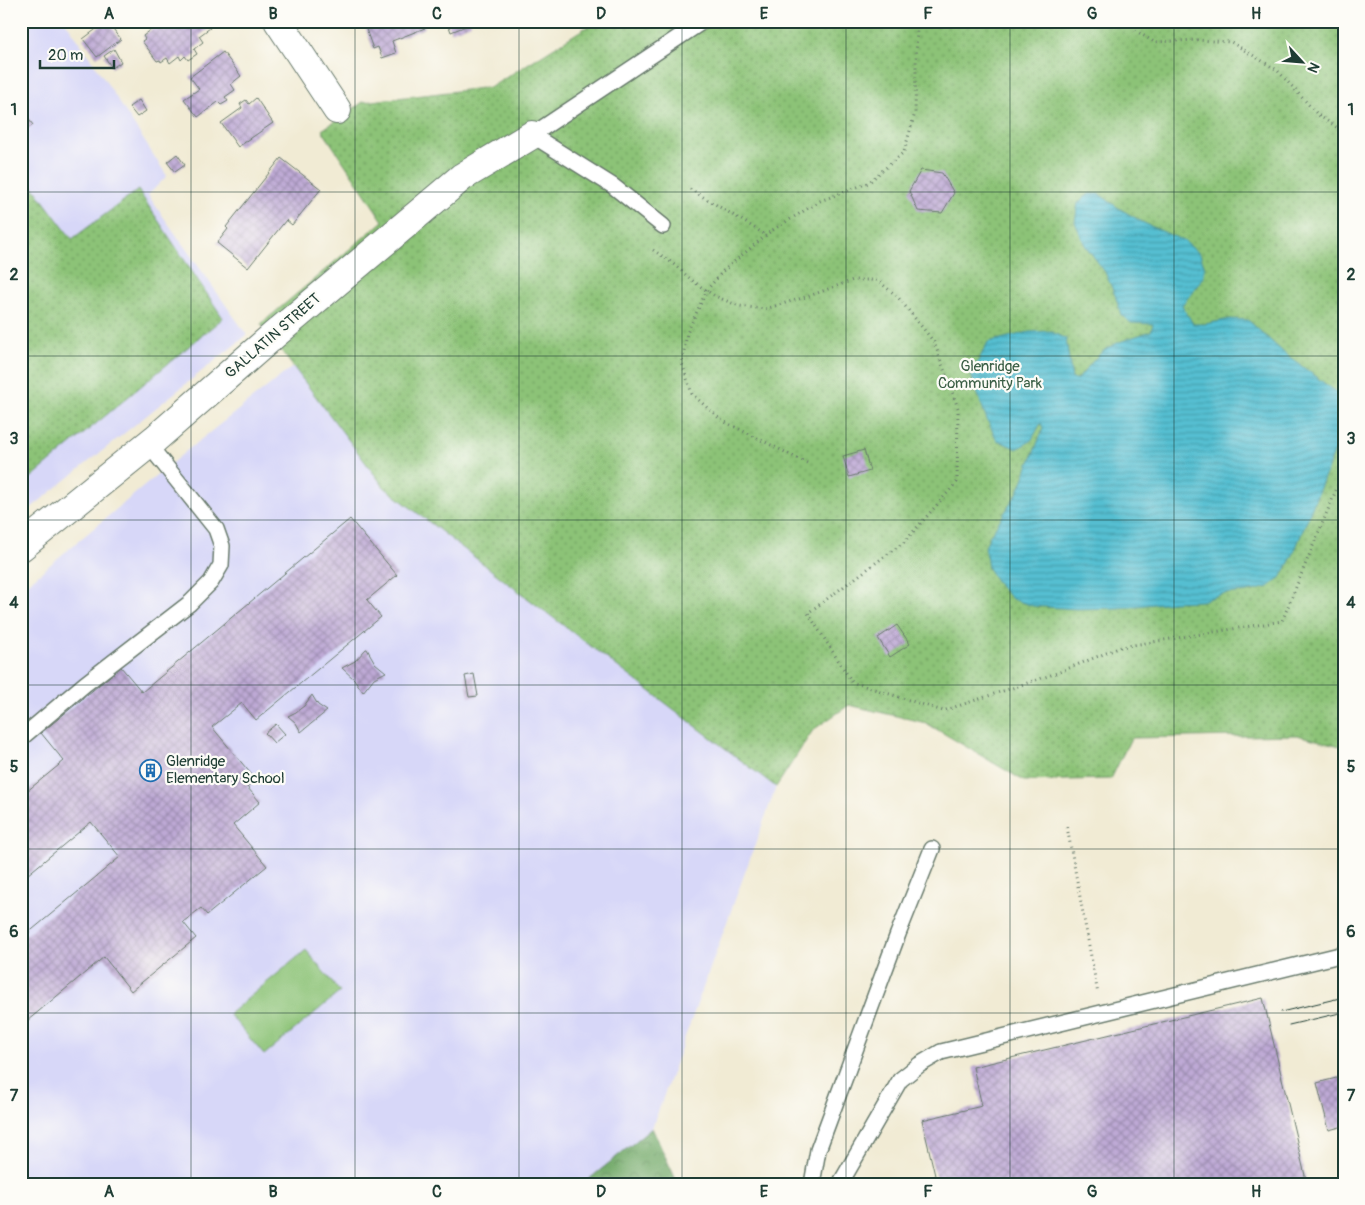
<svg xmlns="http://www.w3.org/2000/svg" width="1365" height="1205" viewBox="0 0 1365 1205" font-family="Pangolin,sans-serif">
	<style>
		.built { fill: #d7d7f8 }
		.grass { fill: #8cc377; stroke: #568056 }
		.forest { fill: url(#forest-crowns); stroke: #48734e }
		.park { fill: url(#park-dots); stroke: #568056 }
		.water { fill: url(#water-rules); stroke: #3a7e83 }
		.building { fill: url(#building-cross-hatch) }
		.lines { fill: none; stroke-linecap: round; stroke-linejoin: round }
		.service-casing { stroke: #687a6c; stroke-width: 18 }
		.minor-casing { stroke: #687a6c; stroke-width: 30 }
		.path { stroke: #687a6c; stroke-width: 3; stroke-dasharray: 1 4; stroke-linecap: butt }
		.service { stroke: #fff; stroke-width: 15 }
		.minor { stroke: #fff; stroke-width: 28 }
		.tram { stroke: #1f3d34; stroke-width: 1 }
		.grid { fill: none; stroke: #1f3d34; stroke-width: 1; stroke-opacity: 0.55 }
		.labels { text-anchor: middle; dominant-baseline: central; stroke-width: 4.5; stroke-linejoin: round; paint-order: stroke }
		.street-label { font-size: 15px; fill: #1f3d34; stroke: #fdfcf7 }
		.park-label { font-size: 15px; fill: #3a5e45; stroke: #fdfcf7 }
		.poi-label { font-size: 15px; fill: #1f3d34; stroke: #fdfcf7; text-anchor: start }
		.neatline { fill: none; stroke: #1f3d34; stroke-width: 2 }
		.grid-label { font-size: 16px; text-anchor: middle; font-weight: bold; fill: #1f3d34 }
	</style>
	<defs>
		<pattern id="forest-crowns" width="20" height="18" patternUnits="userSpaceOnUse" patternTransform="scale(1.25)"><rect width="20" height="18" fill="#71a968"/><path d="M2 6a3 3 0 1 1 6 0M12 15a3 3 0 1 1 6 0" fill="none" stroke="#5c8b56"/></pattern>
		<pattern id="park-dots" width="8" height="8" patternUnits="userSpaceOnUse" patternTransform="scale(1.25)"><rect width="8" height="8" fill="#8cc377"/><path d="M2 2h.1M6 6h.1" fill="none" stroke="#72a062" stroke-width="1.8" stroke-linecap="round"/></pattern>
		<pattern id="water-rules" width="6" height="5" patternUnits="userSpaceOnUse" patternTransform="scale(1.25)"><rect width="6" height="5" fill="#55bfd2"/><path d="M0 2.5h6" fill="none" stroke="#469cab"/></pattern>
		<pattern id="building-cross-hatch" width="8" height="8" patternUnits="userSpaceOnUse" patternTransform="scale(1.25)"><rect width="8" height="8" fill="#bea9d5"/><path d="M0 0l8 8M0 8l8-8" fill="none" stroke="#9a8bae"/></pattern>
	</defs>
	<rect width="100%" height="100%" fill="#fdfcf7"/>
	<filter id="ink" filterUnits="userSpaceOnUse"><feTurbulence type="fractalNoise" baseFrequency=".02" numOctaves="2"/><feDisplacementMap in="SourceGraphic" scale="10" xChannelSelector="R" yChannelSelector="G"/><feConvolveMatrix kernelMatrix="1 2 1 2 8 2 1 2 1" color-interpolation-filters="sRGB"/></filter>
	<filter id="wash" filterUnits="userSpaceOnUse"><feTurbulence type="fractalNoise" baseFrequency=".0096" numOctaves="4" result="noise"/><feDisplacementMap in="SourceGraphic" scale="20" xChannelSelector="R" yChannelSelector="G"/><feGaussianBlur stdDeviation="1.12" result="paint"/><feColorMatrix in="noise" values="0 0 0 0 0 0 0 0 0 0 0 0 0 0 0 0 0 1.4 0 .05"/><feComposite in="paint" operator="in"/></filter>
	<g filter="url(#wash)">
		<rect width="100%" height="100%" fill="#f1ebd4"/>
		<path class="built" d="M 21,21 L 65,21 L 99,71 L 167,176 L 148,195 L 247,335 L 21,516 Z
			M 295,365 L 384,487 L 518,591 L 776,787 L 652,1128 L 583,1184 L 21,1184 L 21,589 L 185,452 Z"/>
		<path class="grass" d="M 306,950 L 340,992 L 264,1055 L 229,1014 Z"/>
		<path class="forest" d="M 652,1128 L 678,1184 L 583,1184 Z"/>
		<path class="park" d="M 596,21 L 1344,21 L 1344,747 L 1297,735 L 1131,738 L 1111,779 L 1024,781 L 926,723 L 849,705 L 813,730 L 776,787 L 518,591 L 384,487 L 261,324 L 383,221 L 322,130 L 363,102 L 491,87 Z
			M 21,171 L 72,239 L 138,190 L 223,318 L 21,486 Z"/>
		<path class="water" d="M 1089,194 L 1099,194 L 1117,207 L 1144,223 L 1184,241 L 1200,254 L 1205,268 L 1203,278 L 1182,305 L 1193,324 L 1205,324 L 1230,319 L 1248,320 L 1283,352 L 1344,398 L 1344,428 L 1293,555 L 1282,576 L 1269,587 L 1248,592 L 1222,594 L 1201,601 L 1173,602 L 1118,608 L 1076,609 L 1033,606 L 1012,599 L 1000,587 L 988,568 L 985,547 L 989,537 L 1018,492 L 1043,429 L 1041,423 L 1031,441 L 1017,449 L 997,440 L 987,420 L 971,375 L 988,342 L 1029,332 L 1050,331 L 1066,339 L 1072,379 L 1078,379 C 1087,369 1097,354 1109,347 C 1122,340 1137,336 1151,331 L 1153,324 L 1131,323 L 1121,315 L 1115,295 L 1105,272 L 1085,245 L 1075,222 L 1078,203 Z"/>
		<g id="blocks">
			<path class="building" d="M 107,21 L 121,39 L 97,57 L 83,39 Z
				M 169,21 L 205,21 L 210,28 L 199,36 L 203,42 L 194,49 L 197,54 L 188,60 L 185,56 L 181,60 L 179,56 L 170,63 L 167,58 L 161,62 L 160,60 L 157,61 L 142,41 L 145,39 L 143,36 L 156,26 L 158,29 Z
				M 363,21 L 423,21 L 425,28 L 392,41 L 396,53 L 382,58 L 378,47 L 373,49 Z
				M 447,21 L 470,21 L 471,24 L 451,32 Z
				M 114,49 L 121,62 L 112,68 L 104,56 Z
				M 223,52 L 241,76 L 231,84 L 235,90 L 225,97 L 228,101 L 221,105 L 218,102 L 198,117 L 184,99 L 199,89 L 190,77 Z
				M 256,98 L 273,123 L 238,147 L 221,123 L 242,108 L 240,104 L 246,100 L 249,104 Z
				M 139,100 L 146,111 L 137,117 L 129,107 Z
				M 21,109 L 33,125 L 21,133 Z
				M 177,154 L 185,165 L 175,172 L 167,162 Z
				M 281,158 L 321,189 L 292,225 L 286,220 L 248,268 L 217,243 L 228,229 L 226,227 Z
				M 921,170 L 942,173 L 954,193 L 942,213 L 918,211 L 909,191 Z
				M 864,450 L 870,471 L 849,477 L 843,456 Z
				M 350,519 L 397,575 L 367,600 L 381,617 L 256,720 L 242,703 L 212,727 L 256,780 L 247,787 L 260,802 L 233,825 L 267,866 L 207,915 L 201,908 L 183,922 L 196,938 L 131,991 L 104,957 L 21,1026 L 21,939 L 120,857 L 91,822 L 21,880 L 21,796 L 64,761 L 41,733 L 121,667 L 142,692 Z
				M 897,625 L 910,644 L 890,657 L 878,638 Z
				M 366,649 L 367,649 L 375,663 L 386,672 L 374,678 L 363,692 L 354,679 L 342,668 L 355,661 Z
				M 474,674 L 478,696 L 469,697 L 465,676 Z
				M 312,695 L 318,705 L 327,711 L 301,732 L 296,723 L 288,716 L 296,712 L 304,706 Z
				M 276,724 L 285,734 L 274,743 L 265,733 Z
				M 1263,998 L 1307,1184 L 937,1184 L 922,1120 L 982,1106 L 973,1067 Z
				M 1344,1076 L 1344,1126 L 1329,1130 L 1317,1083 Z"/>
		</g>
	</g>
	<g filter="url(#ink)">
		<use href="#blocks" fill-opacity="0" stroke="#687a6c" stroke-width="1"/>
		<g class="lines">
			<defs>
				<path id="service" d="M 663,226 L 613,186 L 532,135 L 703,21
					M 21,738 L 85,684 L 190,603 L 211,582 L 221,565 L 222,546 L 216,529 L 148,444
					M 812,1184 L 818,1150 L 898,934 L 932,849
					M 840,1184 L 900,1080 L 919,1065 L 941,1052 L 1344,954"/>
				<path id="minor" d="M 278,21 L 337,110
					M 21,547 L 155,439 L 274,335 L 462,177 L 532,135"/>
			</defs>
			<use href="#service" class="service-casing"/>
			<use href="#minor" class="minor-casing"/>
			<path class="path" d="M 1131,21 L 1136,31 L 1154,42 L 1196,40 L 1231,42 L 1277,70 L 1318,115 L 1344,132
				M 690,189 L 766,235
				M 653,250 L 671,262 L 694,282 L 715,296 L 739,306 L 765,309 L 809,296 L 853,280 L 877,280 L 897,296 L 934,342 L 958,408 L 957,482 L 904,542 L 808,613 L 852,682 L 943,711 L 1057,673 L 1121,647 L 1282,621 L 1344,471
				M 807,463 L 721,420 L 692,394 L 682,363 L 687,333 L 707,290 L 723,271 L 771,231 L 820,201 L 868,183 L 904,152 L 915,113 L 917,21
				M 1067,827 L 1098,994"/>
			<use href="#service" class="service"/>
			<use href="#minor" class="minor"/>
			<path class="tram" d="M 1281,1012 L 1344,997
				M 1289,1025 L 1344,1012"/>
		</g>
	</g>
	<path class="grid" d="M 191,21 L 191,1184M 355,21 L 355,1184M 519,21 L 519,1184M 682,21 L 682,1184M 846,21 L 846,1184M 1010,21 L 1010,1184M 1174,21 L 1174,1184M 21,192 L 1344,192M 21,356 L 1344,356M 21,520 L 1344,520M 21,685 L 1344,685M 21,849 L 1344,849M 21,1013 L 1344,1013"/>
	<defs>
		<symbol id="building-ring" viewBox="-11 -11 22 22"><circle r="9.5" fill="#fdfcf7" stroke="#1f6fb2" stroke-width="1.5"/><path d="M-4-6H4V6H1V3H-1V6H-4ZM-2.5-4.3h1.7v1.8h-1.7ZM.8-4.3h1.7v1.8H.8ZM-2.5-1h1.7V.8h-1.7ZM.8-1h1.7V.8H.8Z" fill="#1f6fb2"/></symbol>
	</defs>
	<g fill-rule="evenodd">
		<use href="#building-ring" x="138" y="758" width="25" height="25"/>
	</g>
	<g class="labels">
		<g class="street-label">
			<text transform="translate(273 336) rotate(-41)">GALLATIN STREET</text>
		</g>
		<g class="park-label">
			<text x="990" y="366">Glenridge<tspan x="990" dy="17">Community Park</tspan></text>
		</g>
		<g class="poi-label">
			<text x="166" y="761">Glenridge<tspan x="166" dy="17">Elementary School</tspan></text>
		</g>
	</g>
	<rect width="1365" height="1205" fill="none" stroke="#fdfcf7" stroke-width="55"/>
	<g transform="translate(1302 62) rotate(116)" stroke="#fdfcf7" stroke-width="4" paint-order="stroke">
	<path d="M0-4L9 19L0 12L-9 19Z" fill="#1f3d34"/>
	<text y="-8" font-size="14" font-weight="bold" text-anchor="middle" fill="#1f3d34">N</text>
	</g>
	<path d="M40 60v8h74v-8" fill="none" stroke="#1f3d34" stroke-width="2.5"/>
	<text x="48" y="60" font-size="15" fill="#1f3d34" stroke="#fdfcf7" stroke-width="4" paint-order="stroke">20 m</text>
	<rect x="28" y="28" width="1310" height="1150" class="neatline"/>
	<g class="grid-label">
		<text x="109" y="19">A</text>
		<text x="273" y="19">B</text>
		<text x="437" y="19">C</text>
		<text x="601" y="19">D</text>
		<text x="764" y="19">E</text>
		<text x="928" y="19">F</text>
		<text x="1092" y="19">G</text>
		<text x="1256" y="19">H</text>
		<text x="14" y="115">1</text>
		<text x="1351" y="115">1</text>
		<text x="14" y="280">2</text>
		<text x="1351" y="280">2</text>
		<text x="14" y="444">3</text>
		<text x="1351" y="444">3</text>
		<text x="14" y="608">4</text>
		<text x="1351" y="608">4</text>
		<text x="14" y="772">5</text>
		<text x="1351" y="772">5</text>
		<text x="14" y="937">6</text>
		<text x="1351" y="937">6</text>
		<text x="14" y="1101">7</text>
		<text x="1351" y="1101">7</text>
		<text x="109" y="1197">A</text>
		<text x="273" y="1197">B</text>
		<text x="437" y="1197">C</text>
		<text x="601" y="1197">D</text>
		<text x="764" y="1197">E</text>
		<text x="928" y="1197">F</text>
		<text x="1092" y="1197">G</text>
		<text x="1256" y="1197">H</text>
	</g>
</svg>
